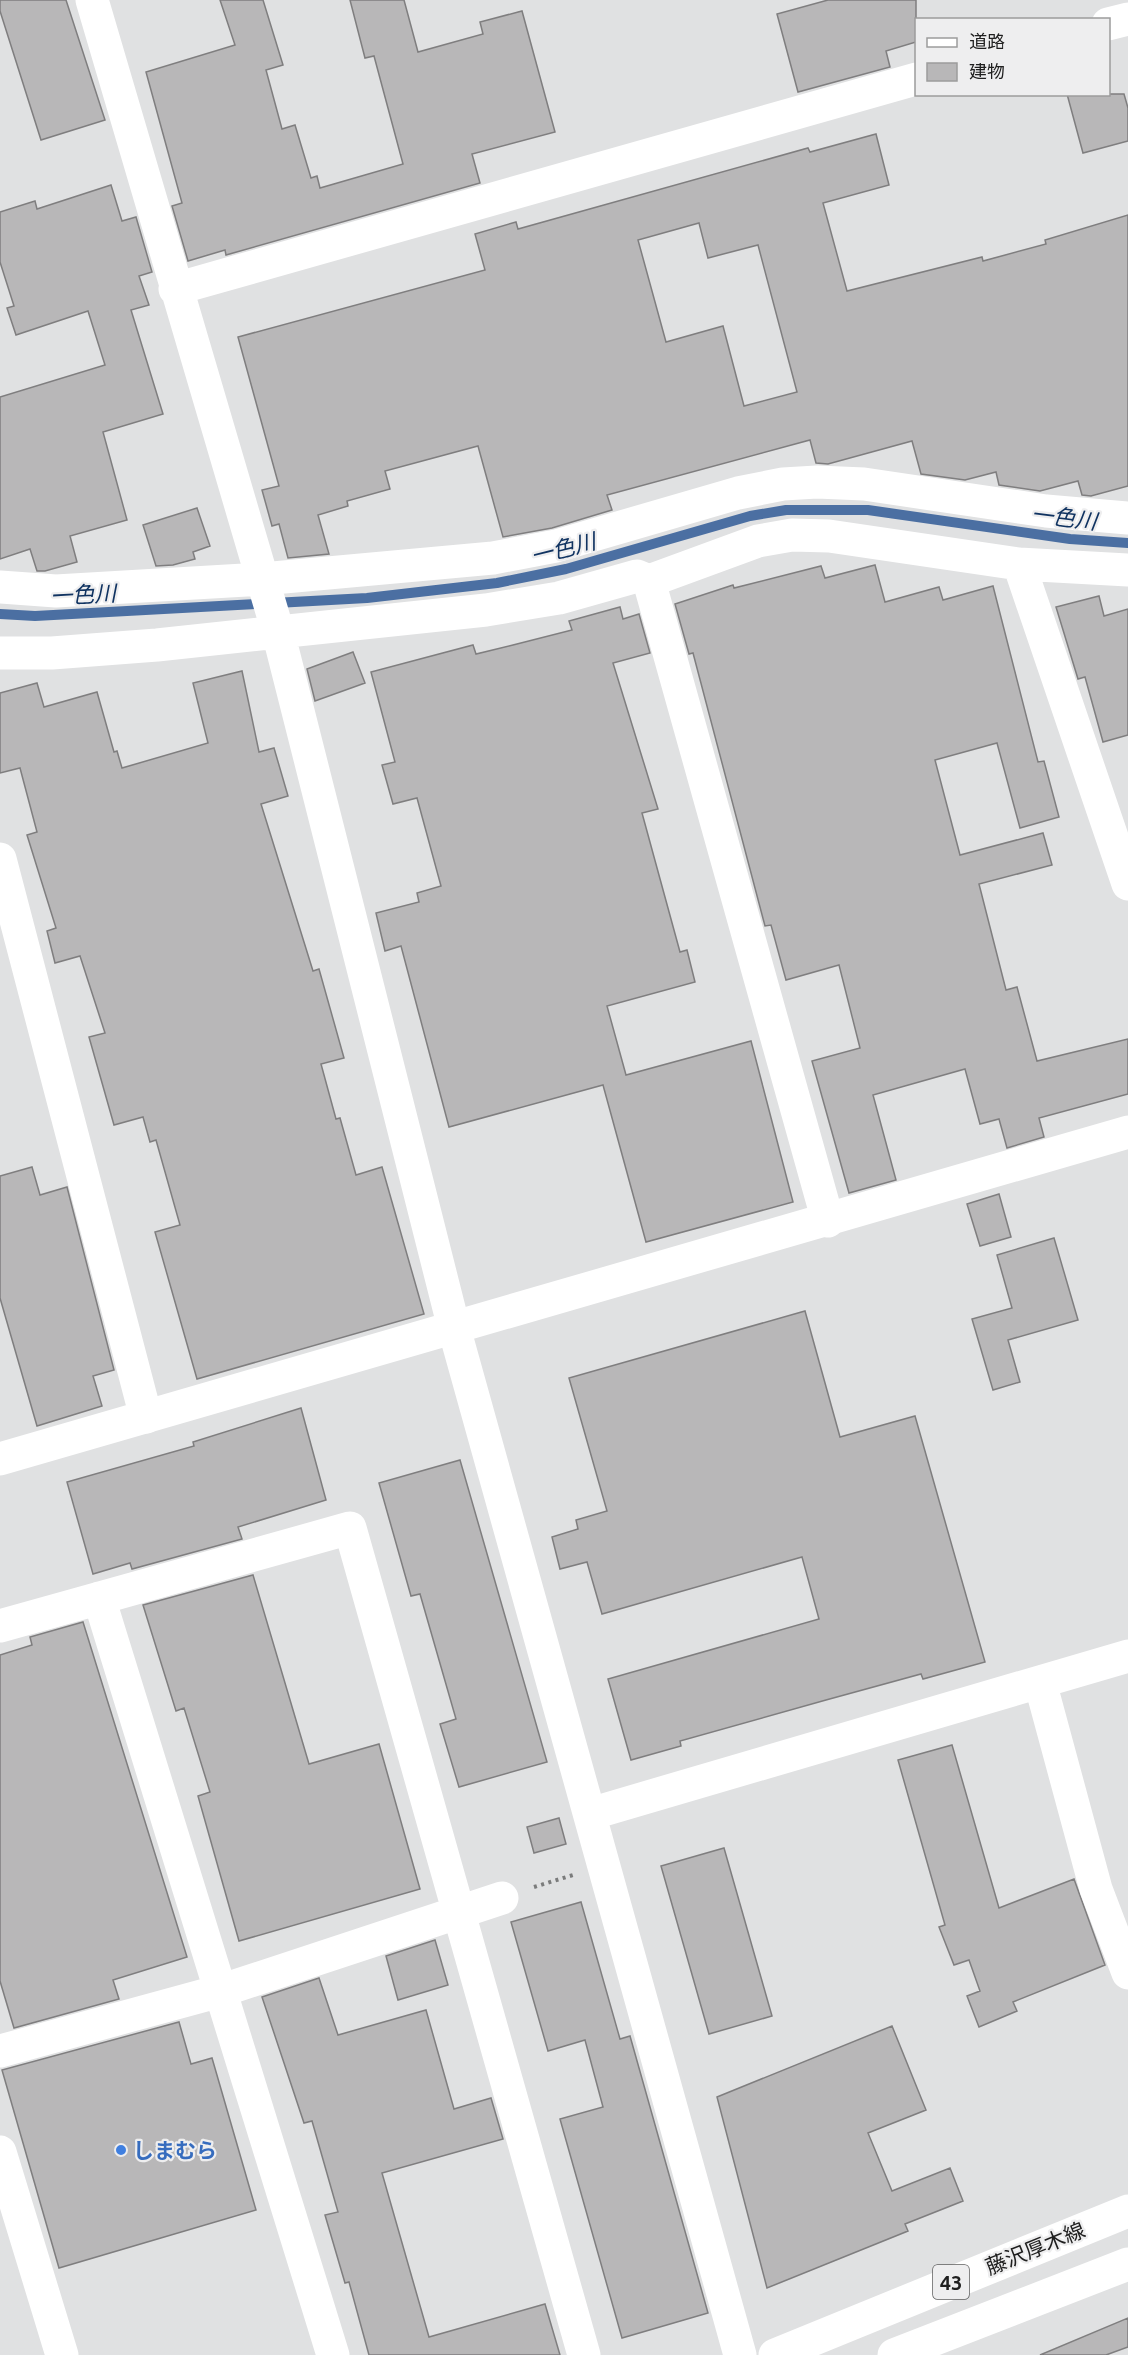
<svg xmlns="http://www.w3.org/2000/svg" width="1128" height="2355" viewBox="0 0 1128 2355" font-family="Ubuntu,'Noto Sans JP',sans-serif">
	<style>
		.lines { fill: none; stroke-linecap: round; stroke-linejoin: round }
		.stream { stroke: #4b6fa2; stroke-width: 10 }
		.building { fill: #b8b7b8; stroke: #7f7e7f; stroke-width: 1.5; fill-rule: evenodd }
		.path { stroke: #7b7c7c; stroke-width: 4; stroke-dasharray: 3 4.5; stroke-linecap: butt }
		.minor { stroke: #fff; stroke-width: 33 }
		.tertiary { stroke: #fff; stroke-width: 33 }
		.primary { stroke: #fff; stroke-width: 33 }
		.shop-dot { fill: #3f7fe0; stroke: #eeeeef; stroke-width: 2 }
		.labels { text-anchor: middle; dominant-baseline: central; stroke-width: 4.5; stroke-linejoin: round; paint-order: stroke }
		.shield { fill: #eeeeef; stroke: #5e5e5e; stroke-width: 1.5 }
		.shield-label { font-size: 20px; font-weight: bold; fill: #202020 }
		.shop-label { font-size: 21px; font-weight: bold; fill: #366cbe; stroke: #eeeeef; text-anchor: start }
		.street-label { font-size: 21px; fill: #202020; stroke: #eeeeef }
		.water-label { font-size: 22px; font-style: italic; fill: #103361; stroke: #eeeeef }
	</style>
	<rect width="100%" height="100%" fill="#e0e1e2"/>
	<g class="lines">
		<path class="stream" d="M 0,614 L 35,616 L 367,598 L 497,583 L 566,569 L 750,516 L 786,510 L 868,510 L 1070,539 L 1128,543"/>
	</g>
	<path class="building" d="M 0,0 L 66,0 L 105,120 L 41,140 L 0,11 Z
		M 220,0 L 263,0 L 283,65 L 266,70 L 282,129 L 295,125 L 311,178 L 317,176 L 320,188 L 403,164 L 374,56 L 365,58 L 350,0 L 404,0 L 418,52 L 483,34 L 480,22 L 522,11 L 555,132 L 472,154 L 480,183 L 226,255 L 225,250 L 188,261 L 172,206 L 182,203 L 146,72 L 235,45 Z
		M 828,0 L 916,0 L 916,42 L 886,51 L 890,67 L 798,92 L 777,14 Z
		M 1067,94 L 1124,94 L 1128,108 L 1128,141 L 1083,153 Z
		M 876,134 L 889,185 L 823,203 L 847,291 L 982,257 L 983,261 L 1046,244 L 1045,240 L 1128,215 L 1128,486 L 1091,496 L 1082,495 L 1078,481 L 1040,491 L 999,485 L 996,472 L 965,480 L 921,474 L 912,441 L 828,464 L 816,463 L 810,440 L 607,495 L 612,510 L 552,528 L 503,537 L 478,446 L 385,471 L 390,489 L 347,501 L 348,506 L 318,515 L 329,554 L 288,558 L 279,524 L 272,526 L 262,490 L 279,486 L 238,337 L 485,270 L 475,234 L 516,222 L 518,229 L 808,148 L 810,152 ZM 699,223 L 708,258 L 758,245 L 797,392 L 744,406 L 723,326 L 666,342 L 638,240 Z
		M 111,185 L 122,221 L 136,217 L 152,272 L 139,276 L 149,305 L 131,310 L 163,414 L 103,432 L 127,520 L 70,536 L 77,562 L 45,571 L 37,571 L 30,549 L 0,559 L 0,397 L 105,365 L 88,311 L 16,335 L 7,308 L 14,306 L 0,262 L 0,212 L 35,201 L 37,209 Z
		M 197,508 L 210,546 L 193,552 L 195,559 L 173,565 L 156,566 L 143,525 Z
		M 875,565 L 885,602 L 939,587 L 943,600 L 993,586 L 1038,762 L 1044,761 L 1059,817 L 1020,828 L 997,743 L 935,760 L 960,855 L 1043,833 L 1052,865 L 979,884 L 1006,990 L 1017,987 L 1037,1061 L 1128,1039 L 1128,1094 L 1039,1118 L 1044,1137 L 1007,1148 L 999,1119 L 980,1124 L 965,1069 L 873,1095 L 896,1180 L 849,1193 L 812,1061 L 860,1048 L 839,965 L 786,980 L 771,925 L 765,926 L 693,653 L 689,654 L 675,604 L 733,585 L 734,588 L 821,566 L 825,578 Z
		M 1099,596 L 1104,616 L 1128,609 L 1128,735 L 1103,742 L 1085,677 L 1078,679 L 1056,607 Z
		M 620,607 L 623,619 L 639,614 L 650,653 L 613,663 L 658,809 L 642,813 L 680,952 L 687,950 L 695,982 L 607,1006 L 626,1075 L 751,1041 L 793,1202 L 646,1242 L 603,1085 L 449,1127 L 401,946 L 385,951 L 376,913 L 419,902 L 417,893 L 441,886 L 417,798 L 393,804 L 382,765 L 395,762 L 371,672 L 473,645 L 476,654 L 513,645 L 572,630 L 569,621 Z
		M 353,652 L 365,683 L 315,701 L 307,669 Z
		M 242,671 L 259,752 L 274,748 L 288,796 L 261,804 L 313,971 L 319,969 L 344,1058 L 321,1064 L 336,1119 L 340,1118 L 356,1175 L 382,1167 L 424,1314 L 197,1379 L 155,1232 L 180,1225 L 156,1140 L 150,1142 L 143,1117 L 114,1125 L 89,1037 L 105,1033 L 80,956 L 55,963 L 47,931 L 56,928 L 27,835 L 37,832 L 20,768 L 0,773 L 0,693 L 37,683 L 44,707 L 97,692 L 114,752 L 117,751 L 122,768 L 208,743 L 193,683 Z
		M 32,1167 L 40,1195 L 67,1187 L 114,1370 L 93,1376 L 102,1406 L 37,1426 L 0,1298 L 0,1176 Z
		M 999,1194 L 1011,1237 L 980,1246 L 967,1204 Z
		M 1054,1238 L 1078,1320 L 1008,1340 L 1020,1382 L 993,1390 L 972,1319 L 1012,1308 L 997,1255 Z
		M 805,1311 L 840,1437 L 915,1416 L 985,1662 L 923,1679 L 921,1674 L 826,1700 L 680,1741 L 681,1746 L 631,1760 L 608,1679 L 819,1619 L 802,1557 L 602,1614 L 587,1562 L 560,1569 L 552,1537 L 578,1529 L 576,1520 L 607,1511 L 569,1378 Z
		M 301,1408 L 326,1500 L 238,1527 L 242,1539 L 132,1569 L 130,1563 L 93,1574 L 67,1482 L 194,1446 L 193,1442 Z
		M 460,1460 L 547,1762 L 459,1787 L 440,1724 L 456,1719 L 420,1594 L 411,1596 L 379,1483 Z
		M 253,1575 L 309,1764 L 379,1744 L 420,1889 L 239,1941 L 198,1796 L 210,1792 L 184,1708 L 176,1711 L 143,1605 Z
		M 83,1622 L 187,1957 L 113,1980 L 119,1999 L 14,2028 L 0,1981 L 0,1655 L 32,1645 L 30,1637 Z
		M 952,1745 L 999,1908 L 1074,1879 L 1105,1965 L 1013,2002 L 1017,2011 L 979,2027 L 967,1996 L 980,1991 L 969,1960 L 954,1965 L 939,1927 L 945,1925 L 898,1760 Z
		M 559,1818 L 566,1844 L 534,1853 L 527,1827 Z
		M 724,1848 L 772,2016 L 709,2034 L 661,1866 Z
		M 581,1902 L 620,2039 L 630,2036 L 708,2313 L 622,2338 L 560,2119 L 603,2107 L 585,2040 L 548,2051 L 511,1922 Z
		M 435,1940 L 448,1985 L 398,2000 L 386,1956 Z
		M 319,1978 L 338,2035 L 426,2010 L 454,2109 L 491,2098 L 503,2139 L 382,2173 L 429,2337 L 545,2304 L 560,2355 L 369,2355 L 349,2282 L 345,2283 L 325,2215 L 338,2212 L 312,2121 L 304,2123 L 262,1997 Z
		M 179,2022 L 191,2064 L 212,2058 L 256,2210 L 59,2268 L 2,2070 Z
		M 892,2026 L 926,2110 L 868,2133 L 892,2191 L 950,2168 L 963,2201 L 905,2224 L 908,2231 L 767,2288 L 717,2097 Z
		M 1128,2318 L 1128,2347 L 1106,2355 L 1040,2355 Z"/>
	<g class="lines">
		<path class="path" d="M 534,1887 L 573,1875"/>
		<path class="minor" d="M 92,0 L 278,632 L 454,1328 L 740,2355
			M 1108,24 L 1128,19
			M 175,289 L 916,79
			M 1019,564 L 1128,884
			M 649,581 L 828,1221
			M 0,587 L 56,591 L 262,579 L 493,558 L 556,546 L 738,493 L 783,484 L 817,482 L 864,484 L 1046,511 L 1128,518
			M 0,653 L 52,653 L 157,645 L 486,610 L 559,598 L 637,576 L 649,581 L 758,541 L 792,535 L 829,536 L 1019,564 L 1128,570
			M 0,859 L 146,1417
			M 99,1598 L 333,2355
			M 0,1626 L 350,1528 L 584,2355
			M 1040,1682 L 1096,1889 L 1128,1973
			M 590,1814 L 1128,1656
			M 0,2051 L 220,1991 L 502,1898
			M 0,2152 L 62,2355"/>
		<path class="tertiary" d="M 0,1459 L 1128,1132"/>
		<path class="primary" d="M 775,2355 L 1128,2211
			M 894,2355 L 1128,2264"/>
	</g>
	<circle class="shop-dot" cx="121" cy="2150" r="6"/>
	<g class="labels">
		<rect class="shield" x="933" y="2265" width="36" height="34" rx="4.5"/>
		<g class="shield-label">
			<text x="951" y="2282">43</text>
		</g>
		<g class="shop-label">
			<text x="133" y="2150">しまむら</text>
		</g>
		<g class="street-label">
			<text transform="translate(1035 2248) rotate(-22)">藤沢厚木線</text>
		</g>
		<g class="water-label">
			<text transform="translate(1064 517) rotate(7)">一色川</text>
			<text transform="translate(563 548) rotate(-14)">一色川</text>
			<text transform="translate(83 594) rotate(-3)">一色川</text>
		</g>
	</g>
	<rect x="915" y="18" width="195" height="78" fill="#eeeeef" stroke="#9c9c9c" stroke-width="1.5"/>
	<rect x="927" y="38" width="30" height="9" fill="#ffffff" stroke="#9c9c9c" stroke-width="1.5"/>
	<text x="969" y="48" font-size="18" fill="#202020">道路</text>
	<rect x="927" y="63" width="30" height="18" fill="#b8b7b8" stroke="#9c9c9c" stroke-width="1.5"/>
	<text x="969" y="78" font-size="18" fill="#202020">建物</text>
</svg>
